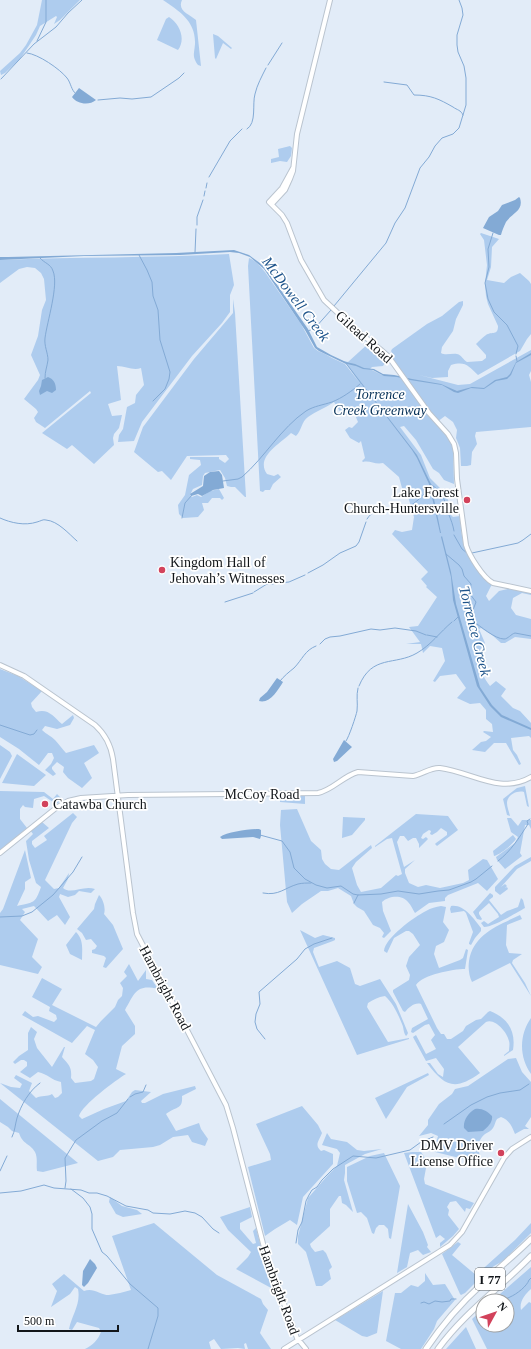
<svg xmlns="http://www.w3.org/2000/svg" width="531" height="1349" viewBox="0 0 531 1349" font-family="Georgia,serif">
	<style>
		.green { fill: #aeccee }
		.water { fill: #83aad5 }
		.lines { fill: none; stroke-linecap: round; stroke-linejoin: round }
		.stream { stroke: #83aad5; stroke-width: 1 }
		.major-casing { stroke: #bac4cf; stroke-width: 6 }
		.highway-casing { stroke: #bac4cf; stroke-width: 7 }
		.major { stroke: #fff; stroke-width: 4 }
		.highway { stroke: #fff; stroke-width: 5 }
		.poi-dot { fill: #d2425b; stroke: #fff; stroke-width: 1.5 }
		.labels { text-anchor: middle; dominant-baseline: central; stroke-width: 3.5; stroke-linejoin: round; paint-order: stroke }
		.shield { fill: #fff; stroke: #595c5f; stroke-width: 1 }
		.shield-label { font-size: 13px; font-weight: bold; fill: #12161a }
		.street-label { font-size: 14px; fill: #12161a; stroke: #fff }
		.park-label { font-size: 14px; font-style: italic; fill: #042f57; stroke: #fff }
		.poi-label { font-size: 14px; fill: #12161a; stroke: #fff; text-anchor: end }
		.water-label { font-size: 15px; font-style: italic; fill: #1e548b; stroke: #fff }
	</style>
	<rect width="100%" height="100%" fill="#e2ecf8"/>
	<path class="green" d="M 42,0 L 80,0 L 60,20 L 54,24 L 57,17 L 56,16 L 40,26 L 36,35 L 20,59 L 5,73 L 1,75 L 0,71 L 20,53 L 26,45 L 37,25 Z
		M 163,0 L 182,0 C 177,11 189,14 196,20 L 201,66 L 198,65 C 192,56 194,55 195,44 C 196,21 179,11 163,0 Z
		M 169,17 C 180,24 186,39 178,50 L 157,40 L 166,19 Z
		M 213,34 L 218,36 L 232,48 L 231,49 L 223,43 L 216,59 L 215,58 Z
		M 290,146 L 292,148 L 291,156 L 287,162 L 280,161 L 271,163 L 271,159 L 279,157 L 278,149 Z
		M 481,233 L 499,239 L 492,247 L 491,267 L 487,280 L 504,283 L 511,277 L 520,273 L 529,281 L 531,284 L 531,334 L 527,339 L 520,351 L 478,375 C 468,366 466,361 451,365 L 448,371 L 448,377 L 432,378 L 419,375 L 458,385 L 470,384 L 531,350 L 531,371 L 529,375 L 531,382 L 531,427 L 476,432 L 475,436 L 477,444 L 472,452 L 471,465 L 467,466 L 461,466 L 460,448 L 456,438 L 457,430 L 453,422 L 445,416 L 437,422 L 408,382 L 409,380 L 406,378 L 387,352 L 395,358 L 391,351 L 392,349 L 427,324 L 442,316 L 459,302 L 463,301 L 463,305 L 456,319 L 453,331 L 442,347 L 441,353 C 446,356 451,353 457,354 C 462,355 463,360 467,362 L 482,361 L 486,358 L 486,355 L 476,344 C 479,341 482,338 486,335 C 492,331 498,336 498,326 L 488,304 L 486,296 L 485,284 L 487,265 L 484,240 L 480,234 Z
		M 229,254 L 234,285 L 230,295 L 230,312 L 222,323 L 192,356 L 142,422 L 134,441 L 118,442 L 119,435 L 123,429 L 127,407 L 135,403 L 136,395 L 144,385 L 141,368 C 133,371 126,366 117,366 L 121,400 L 108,404 L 112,416 L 122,415 L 119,428 L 114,434 L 113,438 L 114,445 L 94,464 L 72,445 L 67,449 L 42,433 L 91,393 L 90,391 L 45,428 L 36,422 L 34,418 L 38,412 L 36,409 L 24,399 L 38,380 L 40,375 L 31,355 L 38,336 L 42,310 L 46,300 L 44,279 L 41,273 L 35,268 L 27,267 L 19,269 L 0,283 L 0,260 C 76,257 153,258 229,254 Z
		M 249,258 C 255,260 261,267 265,272 L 301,324 L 314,348 L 318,351 L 325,354 L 332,358 L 345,364 L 359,382 L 344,361 L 348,362 L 370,342 L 377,347 L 388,358 L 383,366 L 372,367 L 370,369 L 382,375 L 400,376 L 446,434 L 453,446 L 454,484 L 444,480 L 439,473 L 433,469 L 416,440 L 404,426 L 400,427 L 421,455 L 430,478 L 445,493 L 448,500 L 451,515 L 453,517 L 460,516 C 461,525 461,535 464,544 C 467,556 482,578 492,584 L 486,596 L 489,601 L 499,591 L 512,588 L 531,592 L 531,595 L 522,593 L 513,598 L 511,608 L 516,615 L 531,619 L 531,639 L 515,637 L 505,643 L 501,643 L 492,635 L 481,628 L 479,629 L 485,643 C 475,657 480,673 490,686 L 496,681 L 506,689 L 501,696 L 513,708 L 520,711 L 531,723 L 531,738 L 529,736 L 511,738 L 513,750 L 517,755 L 521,764 L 519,765 L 506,743 L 494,743 L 485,752 L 472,750 L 481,742 L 486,741 L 491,737 L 483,732 L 484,731 L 493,732 L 492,724 L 486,719 L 486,710 L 480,703 L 470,704 L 457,698 L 466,688 L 456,674 L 440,676 L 435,682 L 433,681 L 445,661 L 442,648 L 430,646 L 423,653 L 421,644 L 406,644 L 420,642 L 409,627 L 418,626 L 437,597 L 426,587 L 427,586 L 421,579 L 428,572 L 392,534 L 395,530 L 402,532 L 412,530 L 414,517 L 407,493 L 402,488 L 399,477 L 383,463 C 375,465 370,460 363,462 L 362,461 L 365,458 L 361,441 L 359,443 L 350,438 L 345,430 L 349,427 L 352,428 L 358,422 L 355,415 L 342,415 L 338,408 L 331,414 L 337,407 L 334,402 C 326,408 316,411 308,417 C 301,422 302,430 296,436 L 291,433 C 280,444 255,457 267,474 L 274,476 L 278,474 L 281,477 L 273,484 L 270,490 L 265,490 L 263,492 L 260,491 L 248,266 Z
		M 233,299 L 235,313 L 246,497 L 245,497 L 235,487 L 231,487 L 227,486 L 225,478 L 220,470 L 205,473 L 203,476 L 202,485 L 193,489 L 190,495 L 192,497 L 197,495 L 201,497 L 210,491 L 219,489 L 224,498 L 222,500 L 220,498 L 212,498 L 208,503 L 202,503 L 204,510 L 198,517 L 183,518 L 179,514 L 178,505 L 185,495 L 189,475 L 201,465 L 200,460 L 190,459 L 190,457 L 219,457 L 219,459 L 225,463 L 229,459 L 226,455 L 187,456 L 171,480 L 162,471 L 158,472 L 134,452 L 143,427 L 194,359 L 233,313 Z
		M 0,669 L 18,676 L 42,691 L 31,703 L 32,707 L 36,712 C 48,708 53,716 62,724 L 73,715 L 74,718 L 70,725 L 57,729 L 45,726 L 42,730 C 46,734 51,736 55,740 C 59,744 62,749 66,753 L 94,745 L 99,753 L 84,763 L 92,778 L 82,788 L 68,778 L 63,772 L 64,767 L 57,762 L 52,767 L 52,769 L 56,774 L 53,776 L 45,770 L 51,764 L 54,758 L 52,753 L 48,753 L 39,765 L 19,749 L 0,737 Z
		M 0,745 L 10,752 L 12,756 L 0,779 Z
		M 17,754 L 46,775 L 34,786 L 2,783 Z
		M 525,786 L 529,807 L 527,806 L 524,792 C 517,790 507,795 507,803 C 507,807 509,812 510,816 L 507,815 L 503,799 L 517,788 Z
		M 0,791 L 44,792 L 53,799 L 57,794 L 63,800 L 56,804 L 44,796 L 34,799 L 33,808 L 25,807 L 23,805 L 20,809 L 20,819 L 27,828 L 0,850 Z
		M 280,796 L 305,796 L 305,804 L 280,802 Z
		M 297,809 L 311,841 L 321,850 L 322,859 L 325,864 L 331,869 L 339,870 L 371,845 L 372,848 L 356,862 L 352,868 L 357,885 L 361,892 L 381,888 L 396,875 L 398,876 L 402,874 L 392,838 L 387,839 L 375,847 L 375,846 L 416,814 L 448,816 L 458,830 L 437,846 L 435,844 L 436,843 L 447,835 L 447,832 L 441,828 L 437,832 L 432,835 L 430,834 L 431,831 L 429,830 L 423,834 L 421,838 L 423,839 L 426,837 L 428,839 L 419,848 L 419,844 L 416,838 L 413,838 L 408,841 L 404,836 L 400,836 L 397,842 L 404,867 L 415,860 L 405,869 L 405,873 L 409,883 L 418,887 L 426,885 L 440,888 L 463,883 L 469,880 L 468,870 L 483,859 L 487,860 L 498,879 L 487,891 L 478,883 L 448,895 L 445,898 L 445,901 L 429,903 L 415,913 C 413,910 411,905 408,902 C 402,894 388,896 382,902 L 383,911 L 391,931 L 384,938 L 382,937 L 384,933 L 380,928 L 373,925 L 364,911 L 357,907 L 354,904 L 351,896 L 338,888 L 328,891 L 321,891 L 302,904 L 292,913 L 287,902 L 280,825 L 281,810 Z
		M 73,813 L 77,817 L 72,823 L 45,880 L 54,889 L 59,888 L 69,873 L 68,879 L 63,888 C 71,895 83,885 95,889 L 91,893 L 79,891 L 75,895 L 68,897 L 60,894 L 59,897 L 70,917 L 65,925 L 57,915 L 48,921 L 34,906 L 22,909 L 25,912 L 20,920 L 38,939 L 32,957 L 42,967 L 38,974 L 0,965 L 0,913 L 3,909 L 25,850 L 31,878 L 25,882 L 25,889 L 17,906 C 34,902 35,904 41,887 L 36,883 L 29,860 L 26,841 L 33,834 L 30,830 L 42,822 L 49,828 L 32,841 L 32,844 L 35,848 L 47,840 L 44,836 Z
		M 343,817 L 365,818 L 365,820 L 352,835 L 342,838 Z
		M 507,818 L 511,818 L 518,826 L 522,820 L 531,820 L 531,829 L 529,825 L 525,825 L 520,853 L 522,856 L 505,869 L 497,860 L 496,857 L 515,843 L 518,837 L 511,832 Z
		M 513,835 L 516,839 C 512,845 501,854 494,856 L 493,851 Z
		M 531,857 L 531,861 L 517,869 L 501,887 L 505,884 L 507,886 L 505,888 L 507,887 L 508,889 L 500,895 L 495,891 L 495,887 L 515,866 Z
		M 490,893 L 493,895 L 493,897 L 489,900 L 501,915 L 507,911 L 518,907 L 521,898 L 523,900 L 525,908 C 516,913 493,927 484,927 L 481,923 L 484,921 L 488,924 L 499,917 L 498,914 L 489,903 L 479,912 L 479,914 L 482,919 L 481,920 L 477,919 L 473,912 Z
		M 99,895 C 103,899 106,908 104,914 L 113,925 L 123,949 L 106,968 L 103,967 L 106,958 L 104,956 L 92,953 L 92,950 L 95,949 L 97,946 L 91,939 L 86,940 L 82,933 L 77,929 L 94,909 L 95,904 Z
		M 441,906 L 446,907 L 443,922 L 449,930 L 444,942 L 436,946 L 434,954 L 439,968 L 460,960 L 463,958 L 466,949 L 468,950 L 465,969 C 453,969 422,975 416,985 L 437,1028 L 441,1034 L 444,1034 L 447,1039 L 451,1039 L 463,1031 L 466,1026 L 476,1020 L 481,1019 L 488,1012 L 490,1011 C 508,1018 516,1031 513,1050 L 504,1056 L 504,1055 L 509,1051 C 509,1048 510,1044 509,1041 C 507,1032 495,1018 486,1022 L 458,1047 L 480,1073 C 455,1091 445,1087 427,1063 L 430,1063 L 438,1074 L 443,1077 L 444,1069 L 436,1058 L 426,1061 L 414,1039 L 413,1037 L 416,1035 L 426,1054 L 436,1049 L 431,1040 L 435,1035 L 429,1024 L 425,1025 L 413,1033 L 411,1032 L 412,1028 L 428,1019 L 421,1004 C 415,1002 409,1007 405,1012 L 403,1011 L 393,992 L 393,990 L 409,980 L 410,975 L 406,966 L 409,957 L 420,945 L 413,934 L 409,931 L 406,931 L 394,938 L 387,953 L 384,951 C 385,938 414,917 426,911 C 431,908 436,907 441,906 Z
		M 451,906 C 464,904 474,919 481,928 L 481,931 L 475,938 L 471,945 L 469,944 L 469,943 L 473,932 L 466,913 L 464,911 L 451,913 L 450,909 Z
		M 520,915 L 522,919 L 507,925 L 506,945 L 509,953 L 522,954 L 513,960 L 512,963 L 525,983 L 531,996 L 510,963 L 472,982 C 469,976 468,968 469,961 C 473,934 499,925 520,915 Z
		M 300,930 L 315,938 L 323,935 L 335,938 L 335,940 L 333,941 L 314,948 L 313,952 L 319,967 L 337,961 L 350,968 L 355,984 L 360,986 L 380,979 L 396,1004 L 408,1033 L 407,1035 L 406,1036 C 403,1032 404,1028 402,1024 C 398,1014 393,1003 385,996 C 378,997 373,1000 368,1003 L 367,1007 L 388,1042 L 409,1038 L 409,1039 L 357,1055 Z
		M 76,932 C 84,940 82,950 82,960 L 70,954 L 66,945 Z
		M 129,964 L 138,981 L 146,970 L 146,979 L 152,980 L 158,989 C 136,984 135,993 125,1010 L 135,1026 L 135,1034 L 122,1046 L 116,1069 L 126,1074 C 116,1080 82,1105 79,1116 L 82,1119 L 104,1109 L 126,1101 L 132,1092 L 135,1090 L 151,1092 L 141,1101 L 142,1103 L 145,1103 L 163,1094 L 195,1086 L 196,1089 L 182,1096 C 183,1110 176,1106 166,1114 L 176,1131 L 199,1123 L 201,1129 L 208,1139 L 205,1146 L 192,1142 L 188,1135 L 173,1137 L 160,1145 L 153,1147 L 120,1150 L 113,1157 L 98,1161 L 0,1083 L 11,1087 L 20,1088 L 22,1084 L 14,1078 L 16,1075 L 32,1083 L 29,1091 L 36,1098 C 42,1095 47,1097 52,1094 L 55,1098 L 58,1097 L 62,1093 L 61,1082 C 51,1080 48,1074 38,1072 L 30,1078 L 20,1072 L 27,1066 L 27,1062 L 24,1060 L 21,1060 L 15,1064 L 13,1062 L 19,1056 L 28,1050 L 28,1033 L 31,1027 L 37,1032 L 34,1039 L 37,1048 L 52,1067 L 64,1047 L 65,1047 L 62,1057 C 69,1065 72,1067 71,1078 L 75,1083 L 91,1081 L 94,1079 L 98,1067 L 93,1060 L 85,1054 L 95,1030 L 87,1026 L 72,1043 L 22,1015 L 25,1011 L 33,1017 L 38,1016 L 54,1022 L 57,1019 L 56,1015 L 49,1011 L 50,1007 L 32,997 L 42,978 L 62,989 L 52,1005 L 96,1027 L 101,1021 L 115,1007 L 118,1000 L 122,996 L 123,988 L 120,983 L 127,976 L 124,972 Z
		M 531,1018 L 531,1074 C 519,1057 519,1035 531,1018 Z
		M 516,1058 L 522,1072 L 531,1082 L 531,1117 L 525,1126 L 529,1129 L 524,1129 L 515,1134 C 512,1126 509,1120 501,1117 L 497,1119 C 495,1122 495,1125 493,1128 C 491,1131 488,1132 485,1134 C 475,1142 478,1155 484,1164 L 431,1151 L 436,1143 L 438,1136 L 431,1133 L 419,1136 L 428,1125 L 428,1120 L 439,1104 L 452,1094 L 455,1089 L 468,1086 L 508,1059 Z
		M 428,1073 L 429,1075 L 407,1087 L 386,1119 L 375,1098 Z
		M 0,1099 L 78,1163 L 43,1172 L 37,1171 C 36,1165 38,1158 35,1152 C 30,1143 23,1145 19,1133 L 12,1131 L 8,1127 L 0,1122 Z
		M 302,1106 L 318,1125 L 322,1133 C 319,1141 314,1145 321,1151 L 324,1150 L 333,1154 L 333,1164 L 303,1197 L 297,1225 L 290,1220 L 275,1229 L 265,1236 L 248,1167 L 271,1160 L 270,1154 L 256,1124 Z
		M 327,1133 L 331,1139 L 347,1142 L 357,1150 L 364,1151 L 382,1149 L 365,1154 L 345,1165 L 345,1173 L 344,1180 L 353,1212 L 346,1205 L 342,1203 L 341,1196 L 339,1196 L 330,1209 L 330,1226 L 310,1244 L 311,1247 L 315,1252 L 323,1250 L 326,1253 L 332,1267 L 329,1270 L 331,1279 L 322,1286 L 316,1286 L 306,1252 L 298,1244 L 298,1236 L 308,1198 L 328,1175 L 337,1166 L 340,1153 L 337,1149 L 322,1145 Z
		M 412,1152 L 421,1152 L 425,1158 L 424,1166 L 426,1168 L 424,1179 L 425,1184 L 474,1203 L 470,1209 L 466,1208 L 465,1212 L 456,1201 L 450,1202 L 447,1207 L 449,1210 L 448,1215 L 459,1229 L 453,1236 L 440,1247 L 440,1243 L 445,1239 L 440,1235 L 436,1238 L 404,1153 Z
		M 384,1153 L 400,1186 L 391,1239 L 389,1238 L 388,1229 L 384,1225 L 379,1225 L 376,1228 L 374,1234 L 372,1233 L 367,1218 L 361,1212 L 357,1213 L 347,1181 L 347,1167 L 370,1156 Z
		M 110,1197 L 122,1206 L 137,1210 L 142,1214 L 123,1217 L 116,1214 L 109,1202 Z
		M 408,1204 L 423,1232 L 428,1245 L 427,1247 L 431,1252 L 423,1255 L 418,1250 L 410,1253 L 407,1267 L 397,1273 Z
		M 250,1207 L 252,1217 L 240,1223 L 240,1229 L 253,1244 L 256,1243 L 253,1231 L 256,1228 L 267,1269 L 273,1289 L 236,1269 L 248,1257 L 251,1252 L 228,1230 L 220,1217 Z
		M 154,1223 L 217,1275 L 261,1299 L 263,1304 L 268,1310 L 260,1333 L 271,1349 L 248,1349 L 246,1343 L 244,1344 L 245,1349 L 238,1348 L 221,1349 L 214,1339 L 209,1342 L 211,1349 L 85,1349 C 93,1345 98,1340 101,1332 L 99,1328 L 77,1322 L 72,1330 L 69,1329 C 72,1315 81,1304 78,1289 L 75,1287 L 70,1294 L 51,1307 L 57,1291 L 52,1284 L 64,1274 L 84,1291 C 93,1287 100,1295 109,1295 C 116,1294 124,1292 131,1290 L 112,1236 Z
		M 531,1223 L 531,1233 L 503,1261 L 494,1266 L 478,1280 L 465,1293 L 461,1295 L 460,1294 L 442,1254 L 458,1242 L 461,1244 L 452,1255 L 476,1275 L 515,1240 Z
		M 531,1267 L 531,1289 C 525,1294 519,1302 521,1310 L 529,1302 L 531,1303 L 531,1349 L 487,1349 L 472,1319 L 483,1309 L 483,1325 L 507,1325 L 507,1301 L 492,1301 Z
		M 425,1273 L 433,1285 L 445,1284 L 455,1300 L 437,1321 L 434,1329 L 421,1349 L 401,1349 L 386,1341 L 395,1293 L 401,1293 L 411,1285 L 418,1287 L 425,1281 Z
		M 383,1291 L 377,1333 L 367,1337 L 362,1336 L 335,1320 Z
		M 466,1327 L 476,1349 L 446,1349 Z"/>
	<path class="water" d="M 79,88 L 96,100 C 89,106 77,104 72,97 Z
		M 519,197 L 520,198 C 524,211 512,213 506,222 C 504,226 502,231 501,235 L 499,235 L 483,228 L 489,217 L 498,211 L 502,205 L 515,200 Z
		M 234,250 L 249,255 L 264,266 L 308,329 L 317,347 L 331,355 L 346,362 L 355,364 L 364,368 L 374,369 L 383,374 L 394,375 L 412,379 L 441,384 L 457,391 L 472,387 L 484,388 L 495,380 L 507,377 L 510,374 L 516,362 L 531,353 L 531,355 L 516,363 L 511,375 L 507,379 L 496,381 L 484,389 L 471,388 L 458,393 L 454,392 L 442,385 L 410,380 L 397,377 L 384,376 L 373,370 L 363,369 L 356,366 L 347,364 L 417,455 L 431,484 L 441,533 L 440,533 L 429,484 L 417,458 L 412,450 L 346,364 L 319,351 L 315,348 L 305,330 L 264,269 L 250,257 L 239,253 L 230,252 L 180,255 L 84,256 L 0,260 L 0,257 L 8,257 L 176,253 Z
		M 48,377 C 54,379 56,384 56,390 L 52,393 L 47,391 L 40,395 L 39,391 L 41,386 L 42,380 Z
		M 219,471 L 222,475 L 224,488 L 213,490 L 202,496 L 198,494 L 191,496 L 190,494 L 203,486 L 204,476 L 210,472 Z
		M 442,536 L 451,572 L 456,604 L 480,687 L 492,705 L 502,715 L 531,728 L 531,730 L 501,717 L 490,706 L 477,686 L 453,600 L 451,577 L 441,537 Z
		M 277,678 L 283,682 C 278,690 270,704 259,701 L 260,698 L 267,692 Z
		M 344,740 L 352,747 L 337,761 L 334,762 L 333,759 Z
		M 259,829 L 261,830 L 261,836 L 260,839 L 253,837 L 222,839 L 220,837 C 227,832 249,829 259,829 Z
		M 475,1109 C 482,1108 487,1111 492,1116 C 493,1122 488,1127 483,1131 L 468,1132 L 464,1128 C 463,1121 468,1113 475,1109 Z
		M 90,1259 L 95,1264 L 97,1268 L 88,1283 L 84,1287 L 82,1285 L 83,1271 Z"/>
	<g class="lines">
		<path class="stream" d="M 37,41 L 46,22 L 46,0
			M 27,53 C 38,54 60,69 67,78 C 71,83 71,90 76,94
			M 268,65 L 282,43
			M 1,79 L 34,44 L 56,27 L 68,13 L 82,0
			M 384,82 L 407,85 L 414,95 C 431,95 439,99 453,107 C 457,110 461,110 463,115
			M 98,100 L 120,98 L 132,99 L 151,97 L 179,78 L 184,73
			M 247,129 C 257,123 252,104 255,94 C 257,85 262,76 266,68
			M 209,177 L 230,141 L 242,129
			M 206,188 L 207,183
			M 204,196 L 205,191
			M 197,225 L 197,217 L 203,200
			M 493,233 L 488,249 L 489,267 L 485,283 L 488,299 L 494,312 L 507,325 L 518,346 L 516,354
			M 195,253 L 196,229
			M 139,255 L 147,270 L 152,282 L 153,296 L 158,310 L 160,340 L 170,372 L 169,379 L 165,389 L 153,401
			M 40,258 C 44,263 51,264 53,271 C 59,285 47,322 45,338 C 44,346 48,353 48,360 C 47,367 45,371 45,378
			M 334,306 L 386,243 L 395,223 L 405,208 L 420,168 L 429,157 L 435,146 L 442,138 L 453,134 L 459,128 L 466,105 L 466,78 L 464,66 L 458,52 L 457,45 L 457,35 L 463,15 L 462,8 L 459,0
			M 308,331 L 315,328 L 331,310
			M 516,356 L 517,361
			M 223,481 L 238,479 L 242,477 C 265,457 281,428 306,411 C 314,406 323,405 332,402 C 342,398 352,391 360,384
			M 430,484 C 443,491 446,503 449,515 C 451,520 453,525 454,531
			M 0,518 C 11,523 25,526 37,522 C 41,521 43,519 46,520 C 58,521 69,534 77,541
			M 182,518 L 185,503 L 192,495
			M 367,519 C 376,504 394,513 408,507 C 416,503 423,495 430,489
			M 454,535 L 462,549 L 467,553
			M 472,553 L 518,543 L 523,540 L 531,534
			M 446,554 L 459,565 L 462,569 L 464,576 L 471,584 L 470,594 L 476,602 L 473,610 L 473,621 C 480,626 495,639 504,639 C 508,639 511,634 515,633 L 531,636
			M 308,573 L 323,565 L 340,553 L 356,546 L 359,542 L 366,522
			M 279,583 L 289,582 L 305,575
			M 254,592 L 267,584 L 273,584
			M 225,602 L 253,593
			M 454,621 L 458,617
			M 427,635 L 437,637
			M 320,644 L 325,639 L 330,637 L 340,636 L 371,629 L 380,630 L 395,628 L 416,631 L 426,635
			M 280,681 C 284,676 289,672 294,668 C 302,660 305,650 316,646
			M 359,686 C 372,654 395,666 417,653 C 431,645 440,632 452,622
			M 0,725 L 30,735 L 34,734 L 37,730
			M 346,741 C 349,737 356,716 357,711 C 358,703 356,696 358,688
			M 260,835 L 282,841 L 290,852 L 294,868 L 305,879 L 316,885 L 327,888 L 341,886 L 353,894 L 358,895 L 381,894 L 398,891 L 419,894 L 438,891 L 449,890 L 471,882 L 476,879 L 492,866
			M 498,861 C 511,851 519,838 528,824 L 527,821 L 530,819
			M 263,893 C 279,896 284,888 298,884 C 302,883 307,883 311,883
			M 354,903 L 358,895
			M 0,917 L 22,916 L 32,912 L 53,895 L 73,872 L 82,857
			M 265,1039 L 257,1029 L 255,1022 L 256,1014 L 260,1004 L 259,992 L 297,959 L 305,949 L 314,944 L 332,938
			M 130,1097 L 135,1094 L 143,1092 L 146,1085
			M 444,1124 L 471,1105 L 487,1097 L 500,1093 L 520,1090 L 529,1084
			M 12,1137 C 15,1131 15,1125 17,1118 C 21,1105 29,1091 40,1083
			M 0,1171 L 7,1156
			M 65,1188 L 66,1181 L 65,1158 L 76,1140 L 102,1121 L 117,1113 L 128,1099
			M 71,1189 L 83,1198 L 90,1207 L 92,1214 L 92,1229 L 102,1252 L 107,1256 L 130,1284 L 158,1308 L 158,1316 L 148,1349
			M 0,1193 L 21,1191 L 44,1185 L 54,1188 L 81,1190 L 89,1193 L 97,1193 L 107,1196 L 126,1206 L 148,1210 L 153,1213 L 170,1214 L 185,1211 L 195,1213 L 202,1217 L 213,1229 L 219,1233
			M 296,1243 L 298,1230 L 302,1222 L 306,1201 L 309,1195 L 312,1190 L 317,1187 L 322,1180 L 333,1169 L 353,1156 L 376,1158 L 410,1150 L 421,1142 L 433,1137
			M 480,1269 L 482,1271 L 486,1269 L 488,1273
			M 492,1282 L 495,1285
			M 502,1301 C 505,1298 507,1299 510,1297 C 517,1294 527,1286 529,1280 L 531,1278
			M 421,1303 L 424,1302 L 429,1304 L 435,1301 L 442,1302 L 450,1301 L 451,1299 L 456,1299"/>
		<defs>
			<path id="major" d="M 293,168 L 282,188 L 269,202 L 282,215 L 287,223 L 301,260 L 324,300 L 355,329 L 380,349 L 388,356 L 429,413 L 448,434 L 454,444 L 456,453 L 457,479 L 466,545 C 469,555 483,578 493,583 L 531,591
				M 272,204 L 285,190 L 290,179 L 293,171 L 297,134 L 330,0
				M 0,665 L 24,676 L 95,725 C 105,734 111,746 113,759 L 133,913 L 137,934 L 226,1105 L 233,1128 L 267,1259 L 297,1338 L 306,1349
				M 0,853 L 56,808 L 68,801 L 81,798 L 128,795 L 318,793 C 333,790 343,776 358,772 L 413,776 C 423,774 431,767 440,768 C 472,772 500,795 531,777
				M 284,1349 L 450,1245 L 462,1232 L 504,1158 L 512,1149 L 531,1137"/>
			<path id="highway" d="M 426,1349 C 442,1325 460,1304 481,1285 C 497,1269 515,1255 531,1239
				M 438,1349 C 464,1313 500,1288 531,1256"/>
		</defs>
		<use href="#major" class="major-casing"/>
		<use href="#highway" class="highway-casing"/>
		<use href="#major" class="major"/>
		<use href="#highway" class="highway"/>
	</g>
	<g class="poi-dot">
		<circle cx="467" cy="500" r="4"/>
		<circle cx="162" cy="570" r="4"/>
		<circle cx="45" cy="804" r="4"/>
		<circle cx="501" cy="1153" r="4"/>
	</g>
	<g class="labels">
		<rect class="shield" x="475" y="1268" width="30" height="22" rx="3"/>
		<g class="shield-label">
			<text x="490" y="1279">I 77</text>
		</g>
		<g class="street-label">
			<text transform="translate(364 337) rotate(42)">Gilead Road</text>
			<text x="262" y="794">McCoy Road</text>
			<text transform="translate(165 988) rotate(62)">Hambright Road</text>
			<text transform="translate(279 1290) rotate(70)">Hambright Road</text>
		</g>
		<g class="park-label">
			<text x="380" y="394">Torrence<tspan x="380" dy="16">Creek Greenway</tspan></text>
		</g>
		<g class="poi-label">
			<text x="459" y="492">Lake Forest<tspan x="459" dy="16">Church-Huntersville</tspan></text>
			<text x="170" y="562" text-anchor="start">Kingdom Hall of<tspan x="170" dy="16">Jehovah’s Witnesses</tspan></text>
			<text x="53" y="804" text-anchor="start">Catawba Church</text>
			<text x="493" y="1145">DMV Driver<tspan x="493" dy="16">License Office</tspan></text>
		</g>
		<g class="water-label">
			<text transform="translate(296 299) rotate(53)">McDowell Creek</text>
			<text transform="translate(475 631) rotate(76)">Torrence Creek</text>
		</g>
	</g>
	<g transform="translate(495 1313) rotate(50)"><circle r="19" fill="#ffffff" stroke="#a0a2a3"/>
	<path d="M0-3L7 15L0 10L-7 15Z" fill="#d2425b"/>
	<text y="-6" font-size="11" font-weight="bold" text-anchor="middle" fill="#12161a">N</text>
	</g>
	<path d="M18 1325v6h100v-6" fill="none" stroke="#12161a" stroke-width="2"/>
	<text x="24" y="1325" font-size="12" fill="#12161a" stroke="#ffffff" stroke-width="3" paint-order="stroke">500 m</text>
</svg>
